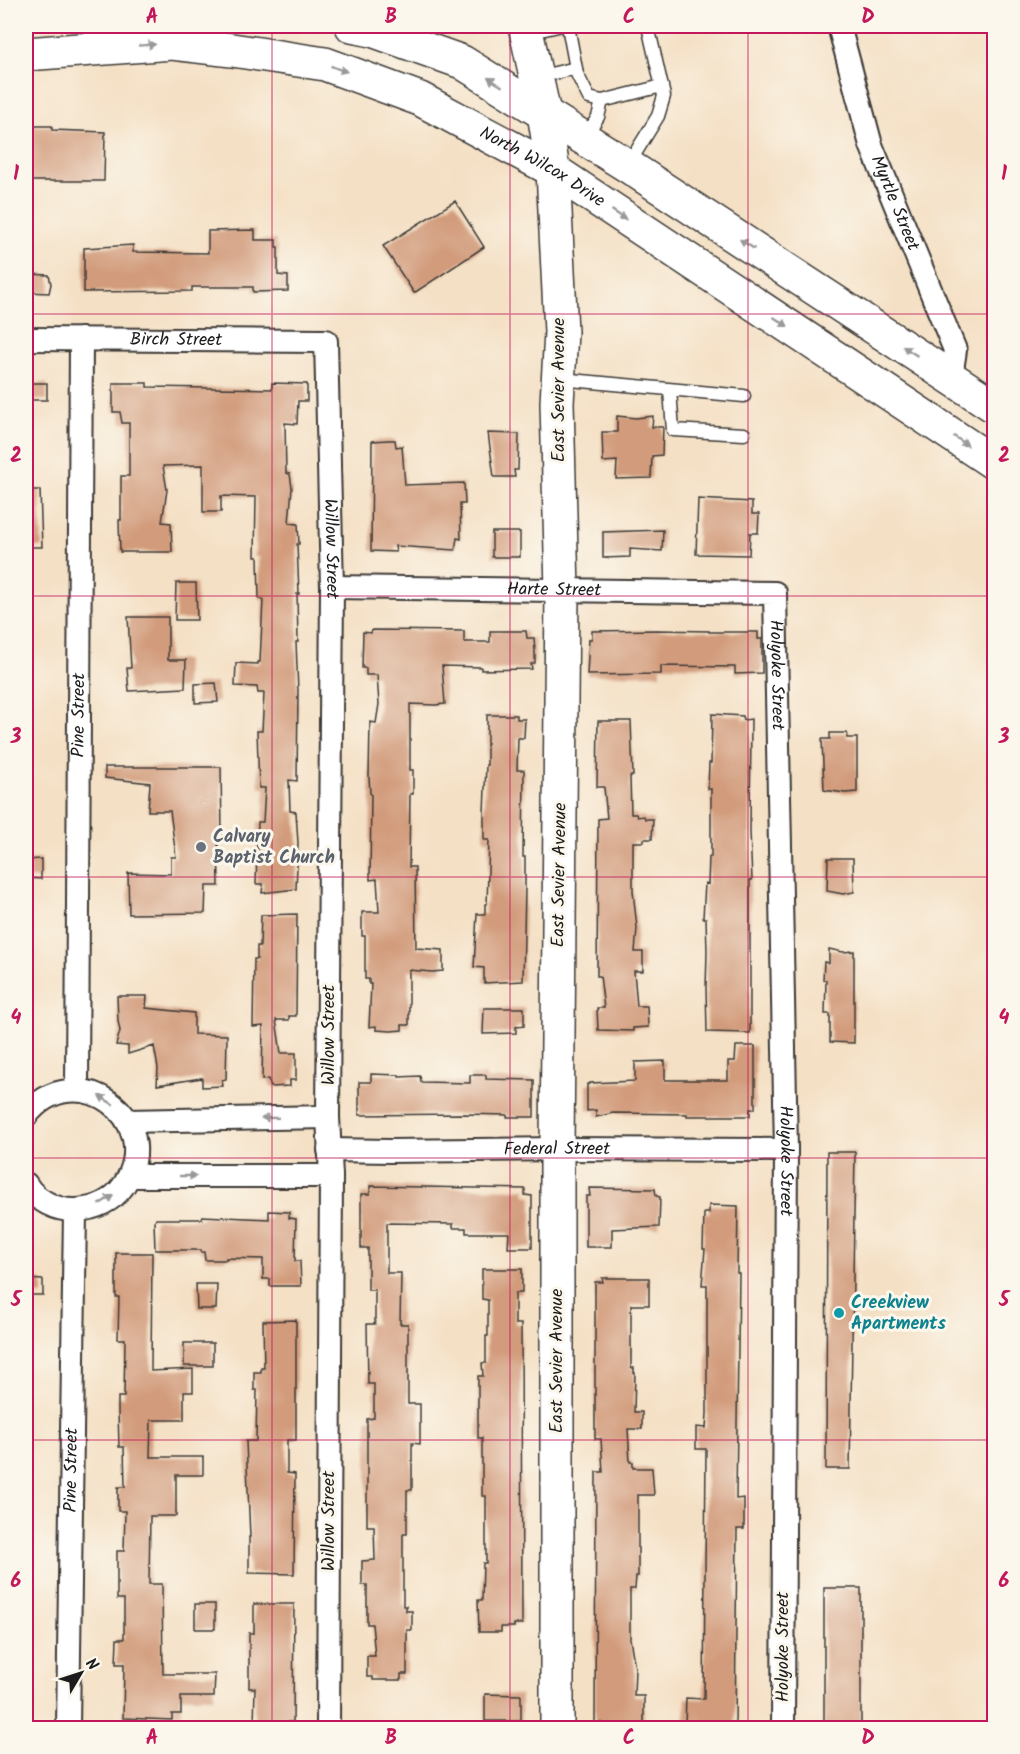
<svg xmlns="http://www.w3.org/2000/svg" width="1020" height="1754" viewBox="0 0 1020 1754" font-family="Kalam,sans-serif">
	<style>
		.building { fill: #d29b7b }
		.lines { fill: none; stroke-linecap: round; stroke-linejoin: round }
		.lane-casing { stroke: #3c3935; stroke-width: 15 }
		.street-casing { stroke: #3c3935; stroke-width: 26 }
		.secondary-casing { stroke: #3c3935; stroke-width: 36 }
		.lane { stroke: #fff; stroke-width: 12 }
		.street { stroke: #fff; stroke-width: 22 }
		.secondary { stroke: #fff; stroke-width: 33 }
		.oneway { fill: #999 }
		.grid { fill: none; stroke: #c2185b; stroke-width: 1.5; stroke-opacity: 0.55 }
		.worship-dot { fill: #6b7280; stroke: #fbf7ec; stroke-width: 2 }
		.culture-dot { fill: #0f9aa8; stroke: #fbf7ec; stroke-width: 2 }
		.labels { text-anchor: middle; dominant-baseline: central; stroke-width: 6; stroke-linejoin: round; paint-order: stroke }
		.street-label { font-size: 18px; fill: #1c1c1c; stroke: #fbf7ec }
		.worship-label { font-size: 18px; font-weight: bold; fill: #5b616d; stroke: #fbf7ec; text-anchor: start }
		.culture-label { font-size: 18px; font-weight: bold; fill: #0d838f; stroke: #fbf7ec; text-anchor: start }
		.neatline { fill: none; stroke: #c2185b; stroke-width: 2 }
		.grid-label { font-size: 20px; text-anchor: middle; font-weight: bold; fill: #c2185b }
	</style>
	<rect width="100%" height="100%" fill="#fbf7ec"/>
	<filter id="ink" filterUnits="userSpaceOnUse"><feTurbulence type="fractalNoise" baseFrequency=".0167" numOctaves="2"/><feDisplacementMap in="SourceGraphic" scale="12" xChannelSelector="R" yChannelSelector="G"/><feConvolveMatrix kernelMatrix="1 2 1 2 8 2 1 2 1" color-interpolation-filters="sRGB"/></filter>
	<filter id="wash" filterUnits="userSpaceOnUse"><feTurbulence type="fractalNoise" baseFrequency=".008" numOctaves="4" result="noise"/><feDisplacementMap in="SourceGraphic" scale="24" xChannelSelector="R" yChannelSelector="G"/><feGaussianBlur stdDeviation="1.35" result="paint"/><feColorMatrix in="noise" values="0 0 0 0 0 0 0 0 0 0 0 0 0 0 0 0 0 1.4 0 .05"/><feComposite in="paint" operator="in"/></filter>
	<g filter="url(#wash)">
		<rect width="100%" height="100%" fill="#f4e0c5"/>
		<g id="blocks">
			<path class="building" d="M 31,126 L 52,126 L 52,130 L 105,132 L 104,181 L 26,181 L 26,131 L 30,131 Z
				M 455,201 L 484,247 L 414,293 L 383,246 Z
				M 255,230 L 255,240 L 276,240 L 276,247 L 278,247 L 278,275 L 288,276 L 288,291 L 253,292 L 253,287 L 192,287 L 192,291 L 84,292 L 84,248 L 133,245 L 133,252 L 208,253 L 208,231 Z
				M 26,274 L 49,275 L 51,284 L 49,293 L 26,292 Z
				M 26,383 L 47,383 L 47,400 L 26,400 Z
				M 113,383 L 147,383 L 147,387 L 272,389 L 272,383 L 307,384 L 307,401 L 298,401 L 297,424 L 285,423 L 286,473 L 290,474 L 292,488 L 289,523 L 298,524 L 299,544 L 297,544 L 299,594 L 297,594 L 298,642 L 296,642 L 298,691 L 297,781 L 289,780 L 290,811 L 296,812 L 298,843 L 296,889 L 262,893 L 263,884 L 256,884 L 258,822 L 263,822 L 265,788 L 259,788 L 257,731 L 262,731 L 264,693 L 258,693 L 257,687 L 235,686 L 236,663 L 258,664 L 258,662 L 260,662 L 263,599 L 259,599 L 258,557 L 255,557 L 256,497 L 221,496 L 221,512 L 203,512 L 203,465 L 163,466 L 167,490 L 162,522 L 171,523 L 172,552 L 120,552 L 119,520 L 121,520 L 121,476 L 129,476 L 129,423 L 122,423 L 120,412 L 113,412 Z
				M 617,416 L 636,418 L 653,416 L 652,427 L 663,427 L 662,455 L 652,456 L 651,478 L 616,479 L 617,461 L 603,462 L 602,432 L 617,432 Z
				M 488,433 L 519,434 L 518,470 L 514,470 L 515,477 L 494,477 Z
				M 389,440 L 395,440 L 396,447 L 402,446 L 405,485 L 464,483 L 465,504 L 460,504 L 461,539 L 457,538 L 455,550 L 395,546 L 396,552 L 371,551 L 372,441 Z
				M 26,490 L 40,490 L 42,547 L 26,547 Z
				M 698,499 L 752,502 L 752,514 L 759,514 L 758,533 L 750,533 L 749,555 L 696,554 Z
				M 663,530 L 662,551 L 630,549 L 630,557 L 603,558 L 603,532 Z
				M 492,532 L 520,532 L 520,557 L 492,557 Z
				M 176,583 L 196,583 L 197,620 L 175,620 Z
				M 128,617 L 168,617 L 168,660 L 186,660 L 185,688 L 129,691 L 127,668 L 131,668 Z
				M 372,630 L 464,631 L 464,642 L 490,642 L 490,631 L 526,631 L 527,638 L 534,638 L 535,652 L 535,663 L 531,664 L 532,669 L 481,670 L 481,667 L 442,666 L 445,704 L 435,705 L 410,704 L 410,770 L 413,770 L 413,794 L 410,794 L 409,867 L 415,867 L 416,948 L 443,950 L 443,971 L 432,972 L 409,970 L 409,1025 L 402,1025 L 402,1030 L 391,1031 L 376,1030 L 376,1026 L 369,1027 L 371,984 L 369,984 L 369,979 L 365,979 L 365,936 L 362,936 L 362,912 L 379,912 L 377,879 L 370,880 L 371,794 L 370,793 L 369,777 L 370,722 L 376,723 L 379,704 L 377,675 L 366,675 L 366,668 L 362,668 L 363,632 L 371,633 Z
				M 658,630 L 709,631 L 709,632 L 758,632 L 758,639 L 762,639 L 762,673 L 735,674 L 735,667 L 661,666 L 661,674 L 587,675 L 589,639 L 592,639 L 592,631 Z
				M 216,683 L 218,702 L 195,703 L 195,684 Z
				M 712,714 L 743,716 L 744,720 L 751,719 L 750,831 L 752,880 L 750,880 L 750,1033 L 707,1032 L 706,988 L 707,952 L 706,918 L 703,918 L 705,883 L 708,884 L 709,857 L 711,857 L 711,789 L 708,789 L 709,763 L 711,763 Z
				M 487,715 L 517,715 L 517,719 L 525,719 L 524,738 L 518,738 L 517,770 L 524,770 L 523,857 L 525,857 L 525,888 L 523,981 L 484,983 L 484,968 L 474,967 L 477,914 L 485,914 L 485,904 L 487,904 L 489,840 L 484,840 L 484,812 L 486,765 L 487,765 Z
				M 598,721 L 631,721 L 633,776 L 630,776 L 631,814 L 636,814 L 637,817 L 644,816 L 645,819 L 653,819 L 652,839 L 644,839 L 644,842 L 633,842 L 633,891 L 637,928 L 635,952 L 643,952 L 643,971 L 634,971 L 637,1006 L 647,1006 L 648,1027 L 633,1028 L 633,1031 L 598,1030 L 597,1008 L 604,1008 L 600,976 L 597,976 L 598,819 L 607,818 L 604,787 L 597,787 Z
				M 830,733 L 847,733 L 847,738 L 857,738 L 857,792 L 845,793 L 824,790 L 822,739 L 830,739 Z
				M 105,767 L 221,767 L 222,835 L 218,835 L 219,886 L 206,886 L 205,913 L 129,914 L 128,873 L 171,874 L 171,857 L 176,857 L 170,811 L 148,811 L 150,783 L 105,778 Z
				M 828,858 L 853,858 L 854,892 L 843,894 L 827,891 Z
				M 41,859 L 41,879 L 26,878 L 26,860 Z
				M 297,914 L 296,1016 L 289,1016 L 289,1020 L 276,1020 L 281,1053 L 296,1053 L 296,1080 L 290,1080 L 290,1086 L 271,1087 L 268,1079 L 262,1080 L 263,1026 L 253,1027 L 254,959 L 257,959 L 257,946 L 260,946 L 261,915 Z
				M 829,949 L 843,952 L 854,951 L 854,1043 L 830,1042 L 830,1014 L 825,1014 L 826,980 L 823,980 L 824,962 L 829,963 Z
				M 117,996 L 147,996 L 146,1008 L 194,1013 L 194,1034 L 227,1035 L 226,1079 L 222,1080 L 223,1086 L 202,1087 L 202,1078 L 157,1085 L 158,1068 L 154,1046 L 128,1054 L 128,1046 L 116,1045 L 120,1031 L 118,1021 Z
				M 484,1008 L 524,1008 L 524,1026 L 516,1027 L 516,1033 L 483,1034 Z
				M 736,1046 L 755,1046 L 755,1109 L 750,1109 L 750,1116 L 687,1116 L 687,1114 L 613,1113 L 596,1117 L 596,1110 L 587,1111 L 587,1084 L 590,1084 L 590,1083 L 635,1081 L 635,1062 L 665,1061 L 665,1080 L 728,1080 L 728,1061 L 735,1061 Z
				M 371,1074 L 399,1075 L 399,1077 L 420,1076 L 421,1082 L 470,1083 L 470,1075 L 486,1075 L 486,1079 L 534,1080 L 534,1117 L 507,1117 L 507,1115 L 462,1114 L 359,1115 L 359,1082 L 371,1082 Z
				M 827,1152 L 855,1152 L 850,1469 L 826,1469 Z
				M 370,1186 L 525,1189 L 525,1195 L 532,1196 L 532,1248 L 508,1248 L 509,1233 L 466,1233 L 466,1228 L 453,1228 L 453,1224 L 387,1223 L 387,1273 L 401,1273 L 400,1324 L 408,1324 L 408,1404 L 420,1404 L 420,1444 L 412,1443 L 412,1490 L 407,1490 L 407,1534 L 403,1534 L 403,1606 L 406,1606 L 406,1611 L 412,1611 L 412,1630 L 407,1630 L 407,1674 L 401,1674 L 401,1680 L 373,1680 L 373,1677 L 367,1677 L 367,1656 L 375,1656 L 372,1624 L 367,1624 L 367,1585 L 362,1585 L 362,1561 L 375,1560 L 374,1526 L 367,1526 L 367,1419 L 374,1418 L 374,1384 L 368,1384 L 367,1324 L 375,1324 L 375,1290 L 368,1290 L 368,1248 L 361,1248 L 361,1194 L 370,1194 Z
				M 589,1188 L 655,1189 L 656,1196 L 660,1197 L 659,1227 L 612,1229 L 612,1247 L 586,1247 L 586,1196 L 590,1196 Z
				M 709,1205 L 738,1206 L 737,1273 L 739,1273 L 736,1499 L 744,1498 L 744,1529 L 737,1529 L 735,1728 L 703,1728 L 703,1725 L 685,1725 L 686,1698 L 704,1699 L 706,1449 L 696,1449 L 696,1427 L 706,1428 L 707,1414 L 707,1285 L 702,1285 L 705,1249 L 703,1249 L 704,1213 L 709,1213 Z
				M 269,1211 L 289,1212 L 289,1218 L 296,1219 L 295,1261 L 300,1261 L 301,1286 L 270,1286 L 270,1279 L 263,1279 L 263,1259 L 226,1258 L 226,1260 L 205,1260 L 204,1252 L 201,1252 L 201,1250 L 155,1250 L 154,1221 L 156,1219 L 202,1219 L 202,1216 L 269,1219 Z
				M 116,1253 L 152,1253 L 151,1371 L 193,1369 L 193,1392 L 184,1392 L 184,1420 L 151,1420 L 150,1457 L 203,1457 L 203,1475 L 176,1475 L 176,1516 L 150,1516 L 149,1584 L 162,1584 L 163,1674 L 215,1674 L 214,1697 L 181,1697 L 181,1714 L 172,1714 L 172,1720 L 123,1718 L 124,1664 L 116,1664 L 117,1639 L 124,1639 L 124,1599 L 117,1599 L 117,1551 L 124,1551 L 125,1511 L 118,1511 L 118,1487 L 125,1487 L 124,1447 L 119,1447 L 118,1411 L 118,1397 L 124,1397 L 125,1339 L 118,1339 L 119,1297 L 116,1297 Z
				M 482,1269 L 522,1269 L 522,1293 L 515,1293 L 515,1324 L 521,1324 L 522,1624 L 514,1624 L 514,1627 L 501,1627 L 501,1632 L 479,1632 L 478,1600 L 482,1600 L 483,1563 L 486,1563 L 486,1496 L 482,1496 L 482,1438 L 478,1438 L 478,1376 L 483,1376 L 482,1363 L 486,1363 L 486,1336 L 488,1336 L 488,1300 L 482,1299 Z
				M 602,1278 L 649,1278 L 649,1305 L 631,1305 L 631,1368 L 634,1368 L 634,1373 L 635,1373 L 634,1412 L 642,1412 L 642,1429 L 628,1429 L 630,1462 L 633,1462 L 633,1468 L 652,1468 L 654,1495 L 638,1495 L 638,1576 L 636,1576 L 635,1589 L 630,1589 L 630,1639 L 635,1668 L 634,1696 L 644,1696 L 644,1728 L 602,1728 L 602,1723 L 595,1723 L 596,1472 L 603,1472 L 601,1439 L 595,1439 L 595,1282 L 603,1282 Z
				M 26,1279 L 43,1280 L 43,1295 L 26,1295 Z
				M 196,1284 L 217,1284 L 216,1309 L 197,1309 Z
				M 296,1320 L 296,1440 L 287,1440 L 287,1473 L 295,1474 L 294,1574 L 249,1573 L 249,1537 L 250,1537 L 246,1441 L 256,1441 L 257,1390 L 254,1390 L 254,1372 L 261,1372 L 261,1368 L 264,1368 L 263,1321 Z
				M 184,1343 L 213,1343 L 213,1366 L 184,1366 Z
				M 824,1588 L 861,1588 L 861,1728 L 824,1728 Z
				M 195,1604 L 215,1604 L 215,1629 L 195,1629 Z
				M 254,1604 L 294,1604 L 293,1722 L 287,1722 L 286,1725 L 254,1725 L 255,1688 L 249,1688 L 249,1633 L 254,1633 Z
				M 485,1694 L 521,1695 L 521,1721 L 485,1721 Z"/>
		</g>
	</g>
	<g filter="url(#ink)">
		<use href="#blocks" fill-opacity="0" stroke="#3c3935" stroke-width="1.5"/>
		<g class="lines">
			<defs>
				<path id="lane" d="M 568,26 L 577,74 L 589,98 L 602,101 L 662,86
					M 528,33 L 558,26
					M 538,77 L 576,68
					M 585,137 L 598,117 L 602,101
					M 628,165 L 658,116 L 664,96 L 648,26
					M 560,379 L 744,396
					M 670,390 L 673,430 L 744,434"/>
				<g id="street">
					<path id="s1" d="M 839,26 L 871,145 L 955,350 L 951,377"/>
					<path id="s2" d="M 26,339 L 326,341 L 332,587 L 328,1117 L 331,1176 L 328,1728"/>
					<path id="s3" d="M 332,587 L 775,593 L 786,1150 L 783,1728"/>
					<path id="s4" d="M 77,1090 L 81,339"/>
					<path d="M 26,1116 C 75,1053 167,1119 124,1185 C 113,1201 95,1209 76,1210 C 57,1211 35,1200 26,1184"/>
					<path d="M 127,1121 L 328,1117"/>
					<path id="s5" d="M 329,1150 L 390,1151 L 557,1149 L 786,1150"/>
					<path d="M 130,1176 L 331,1176"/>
					<path id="s6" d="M 68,1728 L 75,1211"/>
				</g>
				<g id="secondary">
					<path d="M 352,26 L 372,30 L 462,62 L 628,166 L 994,406"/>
					<path d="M 525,26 L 544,113 L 553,170 L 561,332 L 557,403 L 562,590 L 557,1149 L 557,1728"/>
					<path id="s7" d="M 26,54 L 172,43 L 232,50 L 325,64 L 420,99 L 553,170 L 994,463"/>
				</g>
			</defs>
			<use href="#lane" class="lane-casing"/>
			<use href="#street" class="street-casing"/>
			<use href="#secondary" class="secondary-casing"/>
			<use href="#lane" class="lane"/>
			<use href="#street" class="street"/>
			<use href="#secondary" class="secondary"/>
		</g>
		<defs><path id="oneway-solid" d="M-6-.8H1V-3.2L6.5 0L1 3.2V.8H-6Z" transform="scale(1.5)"/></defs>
		<g class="oneway">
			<use href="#oneway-solid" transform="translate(147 45) rotate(-4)"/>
			<use href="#oneway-solid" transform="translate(339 69) rotate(20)"/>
			<use href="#oneway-solid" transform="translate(495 82) rotate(-148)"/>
			<use href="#oneway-solid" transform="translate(619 215) rotate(34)"/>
			<use href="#oneway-solid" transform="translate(747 244) rotate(-147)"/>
			<use href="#oneway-solid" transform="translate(781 322) rotate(33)"/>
			<use href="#oneway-solid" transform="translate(910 351) rotate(-147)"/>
			<use href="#oneway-solid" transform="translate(961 441) rotate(34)"/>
			<use href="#oneway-solid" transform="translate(106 1100) rotate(-149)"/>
			<use href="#oneway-solid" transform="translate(270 1118) rotate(179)"/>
			<use href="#oneway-solid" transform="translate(188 1176)"/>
			<use href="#oneway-solid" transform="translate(106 1200) rotate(-32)"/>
		</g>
	</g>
	<path class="grid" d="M 272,26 L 272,1728M 510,26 L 510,1728M 748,26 L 748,1728M 26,314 L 994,314M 26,596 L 994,596M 26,877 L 994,877M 26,1158 L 994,1158M 26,1440 L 994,1440"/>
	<circle class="worship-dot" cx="201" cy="847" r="6"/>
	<circle class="culture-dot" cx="839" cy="1313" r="6"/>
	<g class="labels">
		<g class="street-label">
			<text stroke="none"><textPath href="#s7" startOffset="542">North Wilcox Drive</textPath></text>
			<text stroke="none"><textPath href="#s1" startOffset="186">Myrtle Street</textPath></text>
			<text stroke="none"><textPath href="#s2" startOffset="150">Birch Street</textPath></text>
			<text transform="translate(559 390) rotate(-90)">East Sevier Avenue</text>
			<text stroke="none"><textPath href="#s2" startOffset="508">Willow Street</textPath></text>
			<text stroke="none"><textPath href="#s3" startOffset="222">Harte Street</textPath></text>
			<text stroke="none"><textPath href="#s3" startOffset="525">Holyoke Street</textPath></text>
			<text stroke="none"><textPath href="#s4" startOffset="375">Pine Street</textPath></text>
			<text transform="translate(560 875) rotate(-89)">East Sevier Avenue</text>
			<text transform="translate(329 1035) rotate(-90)">Willow Street</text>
			<text stroke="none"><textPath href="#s5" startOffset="228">Federal Street</textPath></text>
			<text stroke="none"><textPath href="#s3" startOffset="1011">Holyoke Street</textPath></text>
			<text transform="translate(557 1361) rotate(-90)">East Sevier Avenue</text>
			<text stroke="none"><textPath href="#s6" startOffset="258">Pine Street</textPath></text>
			<text transform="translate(329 1521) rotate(-90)">Willow Street</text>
			<text transform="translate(783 1647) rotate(-90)">Holyoke Street</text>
		</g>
		<g class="worship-label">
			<text x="213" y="837">Calvary<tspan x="213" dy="21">Baptist Church</tspan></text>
		</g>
		<g class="culture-label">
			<text x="851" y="1303">Creekview<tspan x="851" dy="21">Apartments</tspan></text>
		</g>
	</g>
	<rect width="1020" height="1754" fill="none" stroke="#fbf7ec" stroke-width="66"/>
	<g transform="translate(81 1673) rotate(51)" stroke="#fbf7ec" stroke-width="4.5" paint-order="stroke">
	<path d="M0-4.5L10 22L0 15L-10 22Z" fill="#1c1c1c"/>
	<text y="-9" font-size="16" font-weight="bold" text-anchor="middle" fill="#1c1c1c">N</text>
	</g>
	<rect x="33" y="33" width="954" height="1688" class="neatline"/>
	<g class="grid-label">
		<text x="152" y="23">A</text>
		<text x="391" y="23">B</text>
		<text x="629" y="23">C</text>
		<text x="868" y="23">D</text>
		<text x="16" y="180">1</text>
		<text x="1004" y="180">1</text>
		<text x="16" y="462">2</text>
		<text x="1004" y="462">2</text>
		<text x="16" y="743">3</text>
		<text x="1004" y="743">3</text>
		<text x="16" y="1024">4</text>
		<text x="1004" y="1024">4</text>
		<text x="16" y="1306">5</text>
		<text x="1004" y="1306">5</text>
		<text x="16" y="1587">6</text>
		<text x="1004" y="1587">6</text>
		<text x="152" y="1744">A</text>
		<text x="391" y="1744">B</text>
		<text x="629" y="1744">C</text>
		<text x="868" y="1744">D</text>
	</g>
</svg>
